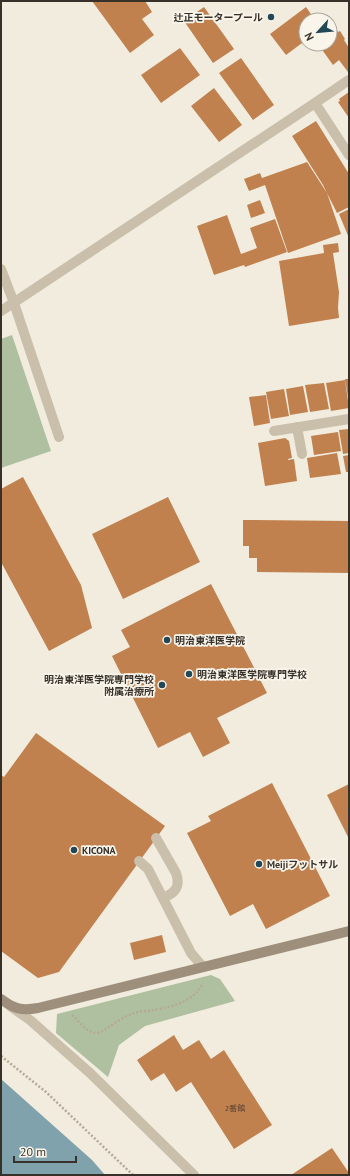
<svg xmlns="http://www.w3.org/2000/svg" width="350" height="1176" viewBox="0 0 350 1176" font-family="'PT Sans','Noto Sans JP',sans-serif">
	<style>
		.green { fill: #aec09f }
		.water { fill: #7fa2ad }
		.building { fill: #c0814e }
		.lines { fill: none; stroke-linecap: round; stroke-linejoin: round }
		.path { stroke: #b5a995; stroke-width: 2.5; stroke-dasharray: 2 2; stroke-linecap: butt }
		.lane { stroke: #c9bfab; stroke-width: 10 }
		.street { stroke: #c9bfab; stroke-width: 10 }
		.secondary { stroke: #9d8f7c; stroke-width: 10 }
		.poi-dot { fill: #214857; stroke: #f9f5eb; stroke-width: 1.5 }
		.labels { text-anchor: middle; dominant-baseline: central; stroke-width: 3.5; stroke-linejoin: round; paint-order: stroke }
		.number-label { font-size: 8px; fill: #594533 }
		.poi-label { font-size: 10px; font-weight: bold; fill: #37312a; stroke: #f9f5eb; text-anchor: start }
	</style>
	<rect width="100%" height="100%" fill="#f1ecde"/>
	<path class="green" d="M 12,335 L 51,451 L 1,468 L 1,339 Z
		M 211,975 L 220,979 L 235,1001 L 145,1026 L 119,1045 L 108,1077 L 56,1033 L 57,1014 Z"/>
	<path class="water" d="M 1,1079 L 92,1160 L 105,1175 L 1,1175 Z"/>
	<path class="building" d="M 92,1 L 145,1 L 152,12 L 142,19 L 154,35 L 130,53 Z
		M 204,7 L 234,49 L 213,63 L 184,21 Z
		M 306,7 L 315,20 L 306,20 L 306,40 L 286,55 L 270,34 Z
		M 335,28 L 338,32 L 340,31 L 345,39 L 344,40 L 349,48 L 349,71 L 348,72 L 339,60 L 333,65 L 318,44 L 330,44 L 330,31 Z
		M 180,48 L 200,75 L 161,103 L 141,75 Z
		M 241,58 L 274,105 L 253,120 L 219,73 Z
		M 214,88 L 242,125 L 219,142 L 191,106 Z
		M 349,92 L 349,118 L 338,102 L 340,101 L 339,99 Z
		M 316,121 L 349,174 L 349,207 L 337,213 L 323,185 L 292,136 Z
		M 307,162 L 327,193 L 341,234 L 288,253 L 265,185 L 249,191 L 244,179 L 260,173 L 262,178 Z
		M 260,200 L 265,213 L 251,218 L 247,205 Z
		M 349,209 L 349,238 L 339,214 Z
		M 227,215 L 241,254 L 257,248 L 250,228 L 275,219 L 287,252 L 245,267 L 244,265 L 214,275 L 197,226 Z
		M 338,243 L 339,252 L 333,253 L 339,292 L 338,308 L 339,318 L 289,326 L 279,261 L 324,253 L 323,245 Z
		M 345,379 L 349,379 L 349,397 L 348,397 Z
		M 345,380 L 349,408 L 331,411 L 326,383 Z
		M 324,383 L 329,409 L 310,412 L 305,385 Z
		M 303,386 L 308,412 L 290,415 L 286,389 Z
		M 284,389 L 289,416 L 271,419 L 266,392 Z
		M 266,395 L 270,423 L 254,426 L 249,397 Z
		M 349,429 L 349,453 L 343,454 L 339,430 Z
		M 338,432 L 341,451 L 314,455 L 311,436 Z
		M 285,438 L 289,441 L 292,458 L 288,459 L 288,460 L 294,459 L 297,481 L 265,486 L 258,443 Z
		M 337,453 L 341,474 L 310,478 L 307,458 Z
		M 349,455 L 349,472 L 346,472 L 343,456 Z
		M 23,477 L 81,585 L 92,628 L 49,651 L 1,562 L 1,489 Z
		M 168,497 L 200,562 L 123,599 L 92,534 Z
		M 243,520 L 349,521 L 349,573 L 257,572 L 257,558 L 249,558 L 249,546 L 243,546 Z
		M 211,584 L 267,693 L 217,718 L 230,743 L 203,757 L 190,732 L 158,748 L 112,656 L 130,647 L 121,630 Z
		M 36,733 L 165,826 L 59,972 L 38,978 L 1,951 L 1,775 L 4,777 Z
		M 272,783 L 330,896 L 266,929 L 253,904 L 230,916 L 187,833 L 211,821 L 208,816 Z
		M 349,784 L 349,839 L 327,795 Z
		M 162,935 L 166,952 L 134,960 L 130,943 Z
		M 174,1035 L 183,1050 L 199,1040 L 211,1059 L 224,1050 L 272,1125 L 234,1149 L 191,1082 L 176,1092 L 164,1073 L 151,1081 L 137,1060 Z
		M 332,1148 L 349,1173 L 349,1175 L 291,1175 Z"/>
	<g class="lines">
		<path class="path" d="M 72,1015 C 81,1023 88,1036 101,1032 C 112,1025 125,1015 138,1012 C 141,1011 145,1011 148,1011 C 167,1008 194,1003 203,983
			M 1,1056 L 46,1092 L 133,1175"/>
		<path class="lane" d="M 156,838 L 176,873 C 181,887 175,893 163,898
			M 139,861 L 148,869 L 191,953 L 203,967"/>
		<path class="street" d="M 315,103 L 349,155
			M 1,269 L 14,303 L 59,437
			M 1,311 L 315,103 L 349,80
			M 297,427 L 302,454
			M 274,431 L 349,419
			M 10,1006 L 30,1020 L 90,1073 L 194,1175"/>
		<path class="secondary" d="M 1,999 C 14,1009 22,1011 38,1008 L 349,931"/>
	</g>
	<g class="poi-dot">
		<circle cx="271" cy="17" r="4"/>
		<circle cx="167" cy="640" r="4"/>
		<circle cx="189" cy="674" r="4"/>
		<circle cx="162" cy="685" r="4"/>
		<circle cx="74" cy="850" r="4"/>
		<circle cx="259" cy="864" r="4"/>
	</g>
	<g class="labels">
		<g class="number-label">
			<text x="235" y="1108">2番館</text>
		</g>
		<g class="poi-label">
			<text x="263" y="17" text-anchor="end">辻正モータープール</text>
			<text x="175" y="640">明治東洋医学院</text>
			<text x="197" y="674">明治東洋医学院専門学校</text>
			<text x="154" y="679" text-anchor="end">明治東洋医学院専門学校<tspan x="154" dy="12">附属治療所</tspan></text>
			<text x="82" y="850">KICONA</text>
			<text x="267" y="864">Meijiフットサル</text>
		</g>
	</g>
	<rect width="350" height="1176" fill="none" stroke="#37312a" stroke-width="4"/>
	<g transform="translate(318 32) rotate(243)"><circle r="19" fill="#f9f5eb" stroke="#aba79e"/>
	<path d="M0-3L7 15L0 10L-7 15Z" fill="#214857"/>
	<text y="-6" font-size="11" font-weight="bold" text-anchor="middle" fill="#37312a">N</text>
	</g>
	<path d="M14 1156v6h62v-6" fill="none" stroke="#37312a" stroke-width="2"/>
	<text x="20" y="1156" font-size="12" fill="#37312a" stroke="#f9f5eb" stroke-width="3" paint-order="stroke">20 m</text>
</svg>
